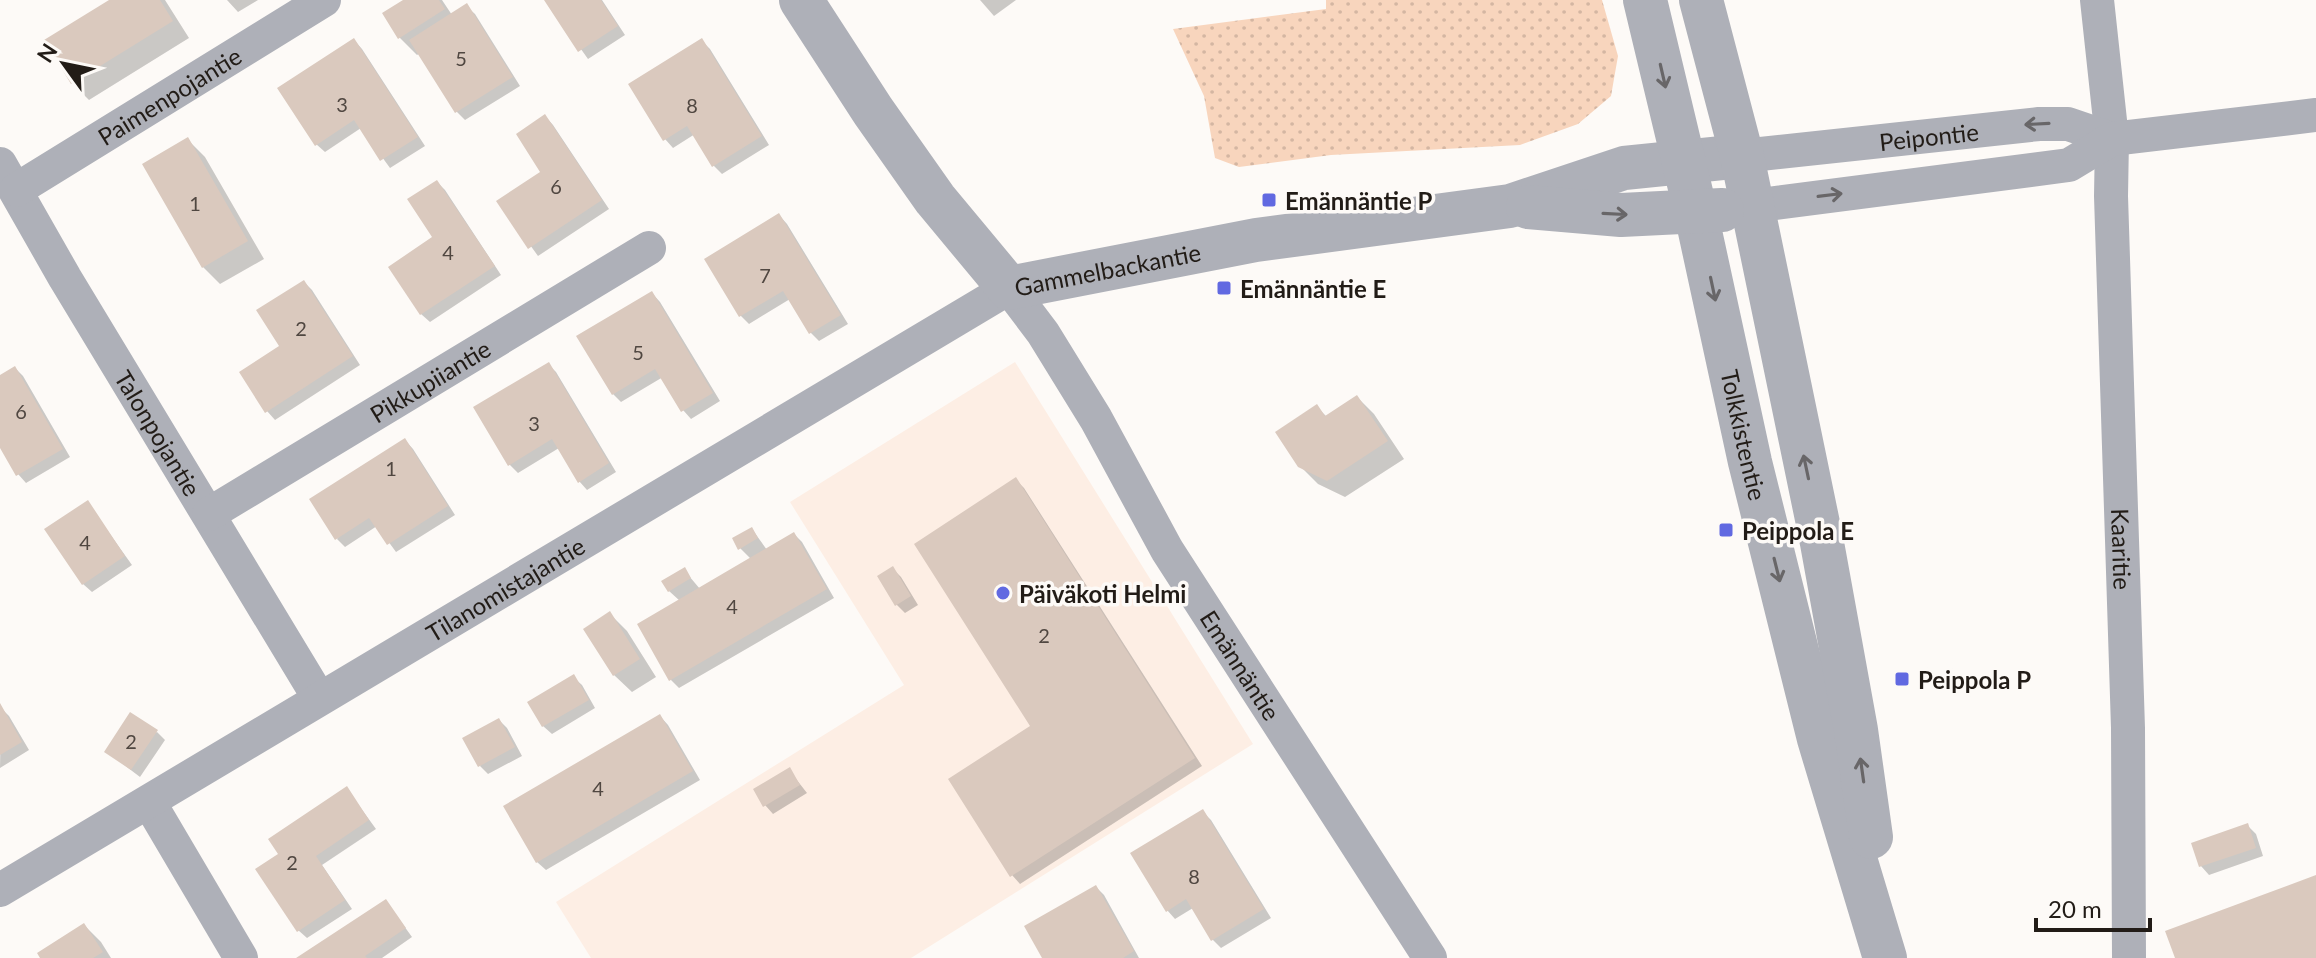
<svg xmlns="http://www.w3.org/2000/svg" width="2316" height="958" viewBox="0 0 2316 958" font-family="Lato,sans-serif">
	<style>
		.built { fill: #fdeee4 }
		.grass { fill: url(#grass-dots) }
		.shadow { fill: #0003 }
		.building { fill: #dac9be }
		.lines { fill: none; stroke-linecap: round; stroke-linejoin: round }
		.minor { stroke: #aeb0b8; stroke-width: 34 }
		.tertiary { stroke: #aeb0b8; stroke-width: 44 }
		.oneway { stroke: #686668 }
		.poi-dot { fill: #6169e1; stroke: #fdfaf7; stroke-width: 3 }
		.labels { text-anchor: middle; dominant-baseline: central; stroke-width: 7; stroke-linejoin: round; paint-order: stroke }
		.number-label { font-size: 20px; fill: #504741 }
		.street-label { font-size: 24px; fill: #221c17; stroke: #fdfaf7 }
		.poi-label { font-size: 24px; font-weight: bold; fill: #221c17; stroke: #fdfaf7; text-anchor: start }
	</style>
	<defs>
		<pattern id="grass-dots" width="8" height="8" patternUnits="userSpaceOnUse" patternTransform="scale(2)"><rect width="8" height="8" fill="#f8d5bd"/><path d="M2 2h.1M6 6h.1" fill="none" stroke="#d4b6a2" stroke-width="1.8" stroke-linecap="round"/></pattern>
	</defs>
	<rect width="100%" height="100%" fill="#fdfaf7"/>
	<path class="built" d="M 1015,362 L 1253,744 L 911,958 L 591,958 L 556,902 L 904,685 L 790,502 Z"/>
	<path class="grass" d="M 1326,0 L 1602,0 L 1618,56 L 1611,96 L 1578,124 L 1520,145 L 1331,155 L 1239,167 L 1215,158 L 1204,96 L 1173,29 L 1326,9 Z"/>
	<path class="shadow" d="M 113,0 L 165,0 L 189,38 L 89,100 L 72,83 Z
		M 227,0 L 258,0 L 238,12 Z
		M 407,0 L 442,0 L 452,15 L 466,6 L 475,14 L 520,86 L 465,120 L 457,112 L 420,53 L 417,55 L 400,38 L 385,14 Z
		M 546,0 L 602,0 L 625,35 L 588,59 Z
		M 980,0 L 1016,0 L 994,16 Z
		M 354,40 L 362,49 L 425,146 L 390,168 L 361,128 L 325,152 L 316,144 Z
		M 702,41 L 710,49 L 769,145 L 722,174 L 714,166 L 695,134 L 673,148 L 665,139 Z
		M 545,116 L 553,125 L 609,209 L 538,256 L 499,202 L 543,172 Z
		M 188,140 L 205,157 L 264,259 L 220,284 L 203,267 Z
		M 437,182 L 445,190 L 501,275 L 430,322 L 421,314 L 435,238 Z
		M 779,215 L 787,224 L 848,324 L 819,341 L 811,333 L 790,299 L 749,324 L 741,316 L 707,259 Z
		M 304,282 L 312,290 L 360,365 L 275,420 L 267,411 L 282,347 Z
		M 652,293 L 660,302 L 720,401 L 691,419 L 683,410 L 663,377 L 621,402 L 613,394 Z
		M 548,364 L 556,372 L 616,472 L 587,490 L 579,481 L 559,448 L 518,473 L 509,464 Z
		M 15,368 L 23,376 L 70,457 L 26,483 L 18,474 L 0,444 L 0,377 Z
		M 1357,397 L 1374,414 L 1404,459 L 1345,497 L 1318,484 L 1300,466 L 1317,407 L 1327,417 Z
		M 405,440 L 413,449 L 455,515 L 396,552 L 377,526 L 345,547 L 337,539 Z
		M 1016,480 L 1024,488 L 1202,766 L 1020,884 L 1012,875 L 1033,727 Z
		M 87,502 L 132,565 L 92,592 L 83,584 Z
		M 752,529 L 767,550 L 794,534 L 802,542 L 834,598 L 679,688 L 671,680 L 680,601 L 669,591 L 684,570 L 700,589 L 751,559 L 740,548 Z
		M 893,569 L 901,577 L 918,605 L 905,613 L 896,604 Z
		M 610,614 L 627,631 L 656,677 L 632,692 L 614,675 L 586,629 Z
		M 573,677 L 582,685 L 595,708 L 552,734 L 543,726 Z
		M 1,708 L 9,716 L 29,750 L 0,768 Z
		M 660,716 L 668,725 L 700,780 L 546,870 L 537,862 Z
		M 499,720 L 507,728 L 522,756 L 488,774 L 480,766 Z
		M 157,732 L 165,740 L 140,777 L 107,752 Z
		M 789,770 L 807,793 L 773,814 L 765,805 Z
		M 347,789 L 376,829 L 322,865 L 352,909 L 307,938 L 298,930 L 281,854 Z
		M 1202,811 L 1211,820 L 1271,918 L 1221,948 L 1213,940 L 1193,908 L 1175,919 L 1167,910 Z
		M 2247,825 L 2256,834 L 2263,856 L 2209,875 L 2201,866 Z
		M 1096,887 L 1104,895 L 1139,958 L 1044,958 Z
		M 386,901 L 412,937 L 382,958 L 300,958 Z
		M 84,925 L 101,942 L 111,958 L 43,958 Z"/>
	<path class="building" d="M 109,0 L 160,0 L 173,21 L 71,84 L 44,40 Z
		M 403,0 L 439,0 L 445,9 L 398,39 L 382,13 Z
		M 544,0 L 601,0 L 618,26 L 578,52 Z
		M 467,3 L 513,77 L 455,113 L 409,40 Z
		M 354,38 L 418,137 L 380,161 L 354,120 L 315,146 L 277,88 Z
		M 702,38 L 762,136 L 712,167 L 687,126 L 663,141 L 628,84 Z
		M 545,114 L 602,200 L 528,249 L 496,201 L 540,172 L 516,134 Z
		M 188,137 L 248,241 L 202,268 L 142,164 Z
		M 437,180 L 495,266 L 420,315 L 388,267 L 432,237 L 407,199 Z
		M 779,213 L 841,315 L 809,334 L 783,291 L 739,317 L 704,259 Z
		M 304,280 L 353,356 L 265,413 L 239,372 L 279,346 L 256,310 Z
		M 652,291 L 713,393 L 681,412 L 655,369 L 612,395 L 576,336 Z
		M 549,362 L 609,463 L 578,483 L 552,439 L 508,466 L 473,407 Z
		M 15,366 L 63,449 L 16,476 L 0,448 L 0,375 Z
		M 1357,395 L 1388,441 L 1327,481 L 1298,467 L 1275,432 L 1317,404 L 1325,416 Z
		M 405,438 L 448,506 L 387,545 L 369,518 L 335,540 L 309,499 Z
		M 1016,477 L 1195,758 L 1010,877 L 948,779 L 1030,726 L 914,544 Z
		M 88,500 L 125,556 L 82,585 L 44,529 Z
		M 752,527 L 758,538 L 738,550 L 732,538 Z
		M 794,532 L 827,589 L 669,681 L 637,624 Z
		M 893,566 L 911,596 L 895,606 L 877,576 Z
		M 685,567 L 691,578 L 668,592 L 661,581 Z
		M 610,611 L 640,659 L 613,676 L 583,629 Z
		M 574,674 L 589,700 L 542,727 L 527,702 Z
		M 0,703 L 22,742 L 0,755 Z
		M 130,712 L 158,730 L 131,770 L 104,752 Z
		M 660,714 L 693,771 L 536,863 L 503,806 Z
		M 499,718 L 515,747 L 478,767 L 462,738 Z
		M 790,767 L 800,785 L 763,807 L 753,789 Z
		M 347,786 L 369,820 L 316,856 L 345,900 L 297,932 L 255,869 L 278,854 L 268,839 Z
		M 1203,809 L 1264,909 L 1211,941 L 1186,899 L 1166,912 L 1130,853 Z
		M 2248,823 L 2256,848 L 2199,867 L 2191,843 Z
		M 2316,875 L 2316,958 L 2175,958 L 2165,931 Z
		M 1096,885 L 1134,951 L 1123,958 L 1042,958 L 1024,926 Z
		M 386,899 L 406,928 L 365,956 L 367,958 L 296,958 Z
		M 84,923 L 103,952 L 93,958 L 40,958 L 37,953 Z"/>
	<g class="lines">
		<g class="minor">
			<path id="s1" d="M 2097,0 L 2112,139 L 2111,196 L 2128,728 L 2129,958"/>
			<path id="s2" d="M 1742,156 L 2039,124 L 2068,124 L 2112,139"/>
			<path id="s3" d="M 0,164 L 65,278 L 319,698"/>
			<path id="s4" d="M 16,190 L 324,0"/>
			<path d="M 1752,206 L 2069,165 L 2112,139 L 2316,115"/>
			<path id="s5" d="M 209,514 L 649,248"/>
			<path d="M 149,802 L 241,958"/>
			<path id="s6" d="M 0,890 L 1009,288 L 1043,333 L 1096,419 L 1167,550 L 1430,958"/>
		</g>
		<g class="tertiary">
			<path id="s7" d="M 801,0 L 873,111 L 935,199 L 1009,288 L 1256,240 L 1510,206 L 1624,168 L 1742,156"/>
			<path id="s8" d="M 1645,0 L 1696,213 L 1750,462 L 1819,739 L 1885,958"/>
			<path d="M 1701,0 L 1742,156 L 1822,543 L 1856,730 L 1871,837"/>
			<path d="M 1528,207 L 1621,215 L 1722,210"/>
		</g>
	</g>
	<defs><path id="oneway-shaft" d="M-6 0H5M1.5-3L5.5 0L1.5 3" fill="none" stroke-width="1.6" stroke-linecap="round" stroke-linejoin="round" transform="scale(2)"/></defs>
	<g class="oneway">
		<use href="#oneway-shaft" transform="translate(1663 76) rotate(77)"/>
		<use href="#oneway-shaft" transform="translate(2037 124) rotate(177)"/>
		<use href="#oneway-shaft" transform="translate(1830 195) rotate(-7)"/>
		<use href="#oneway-shaft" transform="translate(1615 214) rotate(3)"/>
		<use href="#oneway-shaft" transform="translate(1713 289) rotate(78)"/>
		<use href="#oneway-shaft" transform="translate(1806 467) rotate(-102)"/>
		<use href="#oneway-shaft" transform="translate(1777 570) rotate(76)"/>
		<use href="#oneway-shaft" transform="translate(1862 770) rotate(-98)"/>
	</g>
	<g class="poi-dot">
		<rect x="1261" y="192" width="16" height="16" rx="4"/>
		<rect x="1216" y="280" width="16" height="16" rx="4"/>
		<rect x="1718" y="522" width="16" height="16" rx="4"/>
		<circle cx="1003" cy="593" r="8"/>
		<rect x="1894" y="671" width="16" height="16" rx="4"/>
	</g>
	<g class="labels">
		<g class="number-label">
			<text x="461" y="58">5</text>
			<text x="342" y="104">3</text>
			<text x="692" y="105">8</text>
			<text x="556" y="186">6</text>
			<text x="195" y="203">1</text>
			<text x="448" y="252">4</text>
			<text x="765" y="275">7</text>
			<text x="301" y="328">2</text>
			<text x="638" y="352">5</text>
			<text x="21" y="411">6</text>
			<text x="534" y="423">3</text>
			<text x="391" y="468">1</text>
			<text x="85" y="542">4</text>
			<text x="732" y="606">4</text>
			<text x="1044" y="635">2</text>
			<text x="131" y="741">2</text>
			<text x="598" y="788">4</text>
			<text x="292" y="862">2</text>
			<text x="1194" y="876">8</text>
		</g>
		<g class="street-label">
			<text stroke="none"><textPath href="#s4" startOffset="180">Paimenpojantie</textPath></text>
			<text stroke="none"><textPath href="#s2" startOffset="188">Peipontie</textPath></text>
			<text stroke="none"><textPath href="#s7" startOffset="456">Gammelbackantie</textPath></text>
			<text stroke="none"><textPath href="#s5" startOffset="258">Pikkupiiantie</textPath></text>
			<text stroke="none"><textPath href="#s3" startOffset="312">Talonpojantie</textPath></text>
			<text stroke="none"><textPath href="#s8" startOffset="446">Tolkkistentie</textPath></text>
			<text stroke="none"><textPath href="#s1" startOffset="550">Kaaritie</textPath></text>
			<text stroke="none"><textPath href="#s6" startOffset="588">Tilanomistajantie</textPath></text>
			<text stroke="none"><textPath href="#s6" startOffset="1618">Emännäntie</textPath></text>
		</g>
		<g class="poi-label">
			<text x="1285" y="200">Emännäntie P</text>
			<text x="1240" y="288">Emännäntie E</text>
			<text x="1742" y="530">Peippola E</text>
			<text x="1019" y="593">Päiväkoti Helmi</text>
			<text x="1918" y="679">Peippola P</text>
		</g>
	</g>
	<g transform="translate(64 64) rotate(303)" stroke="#fdfaf7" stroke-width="6" paint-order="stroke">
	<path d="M0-6L14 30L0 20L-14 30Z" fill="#221c17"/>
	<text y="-12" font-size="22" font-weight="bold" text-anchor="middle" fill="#221c17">N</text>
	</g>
	<path d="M2036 918v12h114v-12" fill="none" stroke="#221c17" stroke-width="4"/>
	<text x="2048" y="918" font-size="24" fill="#221c17" stroke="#fdfaf7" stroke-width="6" paint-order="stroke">20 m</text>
</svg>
